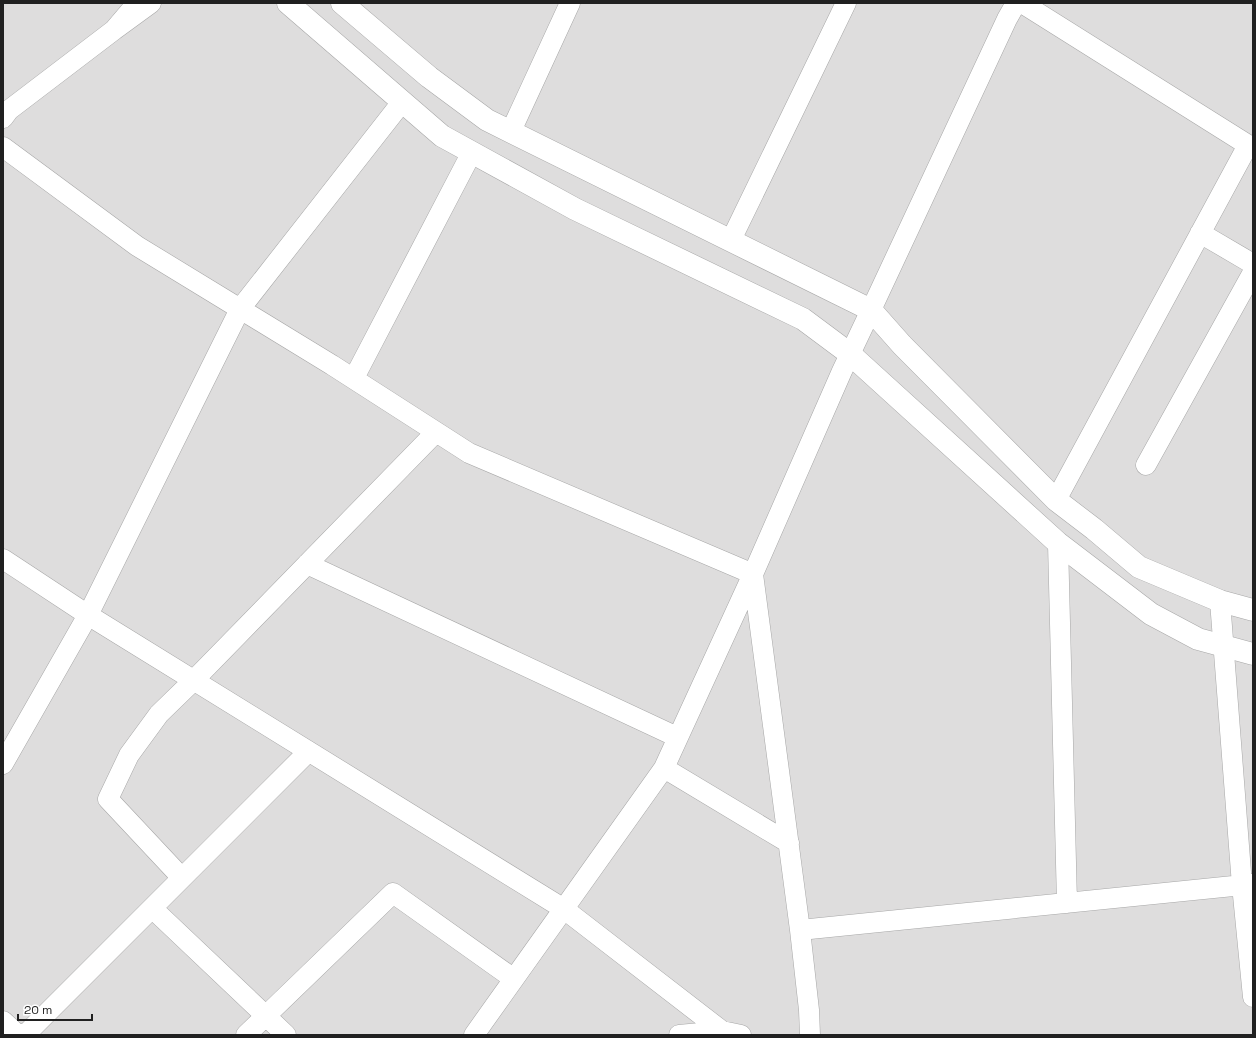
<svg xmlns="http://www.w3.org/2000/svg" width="1256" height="1038" viewBox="0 0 1256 1038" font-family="'Space Grotesk',sans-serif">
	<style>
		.residential { fill: #dedddd }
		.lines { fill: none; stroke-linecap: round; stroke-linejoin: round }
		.minor-casing { stroke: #a7a7a7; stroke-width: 21 }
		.tertiary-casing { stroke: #a7a7a7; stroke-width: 23 }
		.minor { stroke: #fff; stroke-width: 20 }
		.tertiary { stroke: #fff; stroke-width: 22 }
	</style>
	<rect width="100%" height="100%" fill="#f1eee6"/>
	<path class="residential" d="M 3,3 L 1253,3 L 1253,1035 L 3,1035 Z"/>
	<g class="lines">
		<defs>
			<path id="minor" d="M 137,3 L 114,30 L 151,3
				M 1022,3 L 1248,145 L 1056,500
				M 3,118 L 9,110 L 114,30
				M 511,131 L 570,3
				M 3,147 L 137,246 L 332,365 L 469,453 L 753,574 L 800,930 L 809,1010 L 810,1035
				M 1200,233 L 1253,264
				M 731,240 L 846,3
				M 354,378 L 472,152
				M 1146,465 L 1253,272
				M 1058,543 L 1067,903
				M 3,559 L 88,615 L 564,909 L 722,1031 L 741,1035
				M 307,564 L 677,737
				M 1220,601 L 1242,885 L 1253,997
				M 3,764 L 88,615 L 240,309 L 402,102
				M 664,768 L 789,843
				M 182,878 L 108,799 L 129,755 L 159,714 L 193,681 L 436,432
				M 152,908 L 286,1035
				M 800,930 L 1253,884
				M 3,1021 L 18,1035
				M 25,1035 L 308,752
				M 246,1035 L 393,893 L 514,979
				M 474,1035 L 664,768 L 753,574 L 842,371 L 871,310 L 1007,19 L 1016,3
				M 679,1035 L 722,1031"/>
			<path id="tertiary" d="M 288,3 L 442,136 L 575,209 L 803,319 L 850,354 L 1058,543 L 1151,614 L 1198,639 L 1253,654
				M 342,3 L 429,77 L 487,120 L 871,310 L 902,345 L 1056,500 L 1094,529 L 1139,567 L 1220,601 L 1253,610"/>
		</defs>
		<use href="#minor" class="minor-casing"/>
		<use href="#tertiary" class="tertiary-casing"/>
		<use href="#minor" class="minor"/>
		<use href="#tertiary" class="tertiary"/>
	</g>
	<rect width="1256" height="1038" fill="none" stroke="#202020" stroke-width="8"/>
	<path d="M18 1014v6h74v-6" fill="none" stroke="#202020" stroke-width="2"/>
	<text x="24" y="1014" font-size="12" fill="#202020" stroke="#ffffff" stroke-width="3" paint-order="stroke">20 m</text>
</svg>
